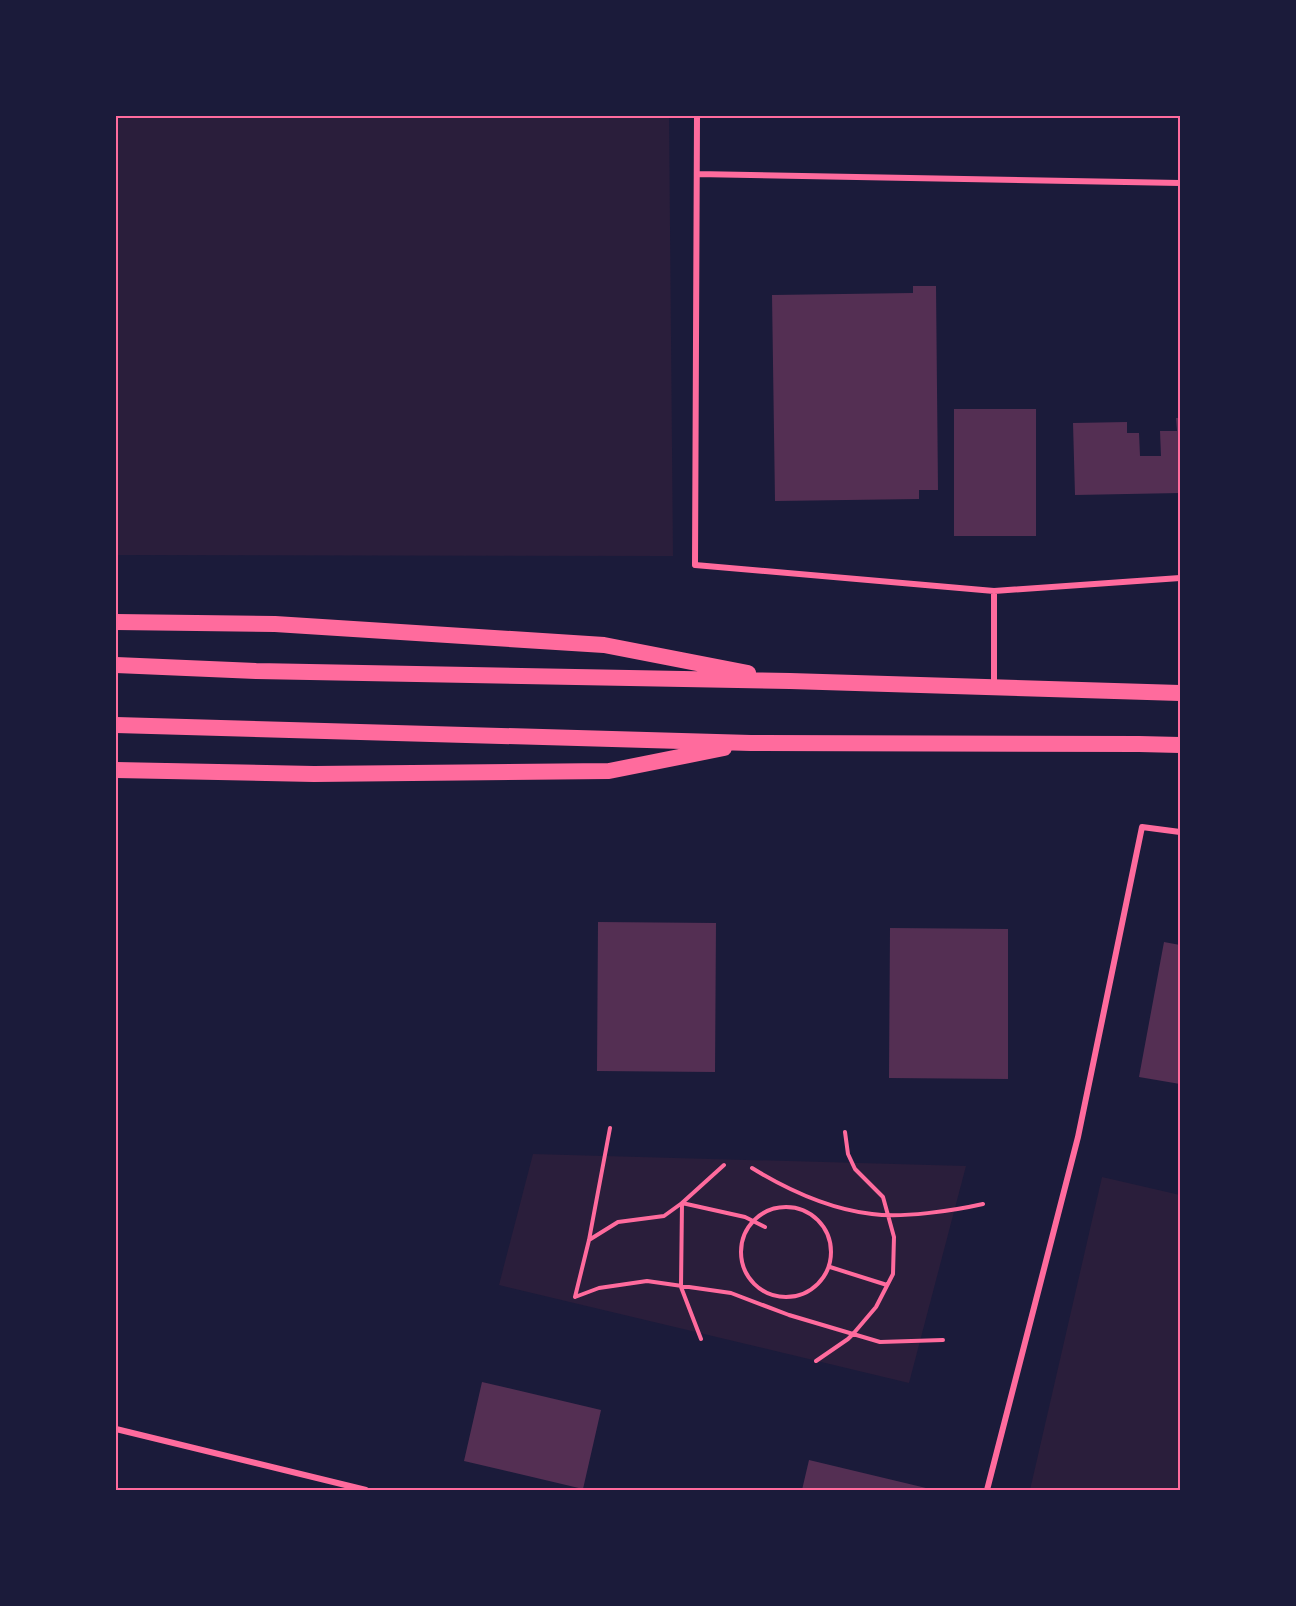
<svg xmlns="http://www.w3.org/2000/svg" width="1296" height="1606" viewBox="0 0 1296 1606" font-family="'Archivo Narrow',sans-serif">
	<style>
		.green { fill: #2a1e3b }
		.building { fill: #542f53 }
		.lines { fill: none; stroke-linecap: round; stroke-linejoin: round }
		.path { stroke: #ff6b9d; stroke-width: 4 }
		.minor { stroke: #ff6b9d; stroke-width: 6 }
		.trunk { stroke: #ff6b9d; stroke-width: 16 }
		.neatline { fill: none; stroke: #ff6b9d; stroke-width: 2 }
	</style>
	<rect width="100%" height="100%" fill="#1b1b3a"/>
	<path class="green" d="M 116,116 L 669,116 L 673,556 L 116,555 Z
		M 533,1154 L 966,1166 L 909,1383 L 499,1285 Z
		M 1102,1177 L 1180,1195 L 1180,1490 L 1030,1490 Z"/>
	<path class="building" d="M 913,286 L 936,286 L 938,490 L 919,490 L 919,499 L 775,501 L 772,295 L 913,293 Z
		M 954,409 L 1036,409 L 1036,536 L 954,536 Z
		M 1176,418 L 1180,418 L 1180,493 L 1075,495 L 1073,423 L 1127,422 L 1127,433 L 1139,433 L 1140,456 L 1161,456 L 1160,431 L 1177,431 Z
		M 598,922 L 716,923 L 715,1072 L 597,1071 Z
		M 890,928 L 1008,929 L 1008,1079 L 889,1078 Z
		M 1164,942 L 1180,945 L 1180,1084 L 1139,1077 Z
		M 482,1382 L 601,1410 L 583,1489 L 464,1461 Z
		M 809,1460 L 926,1488 L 925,1490 L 802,1490 Z"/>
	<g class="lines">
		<path class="path" d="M 752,1168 C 788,1190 829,1209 872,1214 C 903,1218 952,1211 983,1204
			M741 1252a45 45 0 1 1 90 0a45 45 0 1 1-90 0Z
			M 589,1240 L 618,1222 L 664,1216 L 682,1203 L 745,1217 L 765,1227
			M 830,1267 L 887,1285
			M 575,1297 L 599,1288 L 647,1281 L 731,1293 L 789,1315 L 880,1342 L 943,1340
			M 575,1297 L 589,1240 L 610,1128
			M 701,1339 L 681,1287 L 682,1203 L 724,1165
			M 816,1361 L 848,1339 L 853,1334 L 876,1307 L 893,1274 L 894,1237 L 883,1197 L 855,1169 L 848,1154 L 845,1132"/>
		<path class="minor" d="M 697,116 L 695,565 L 994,591 L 1180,578
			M 697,174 L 1180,183
			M 994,686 L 994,591
			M 116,1429 L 366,1490
			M 987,1490 L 1078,1137 L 1142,827 L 1180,832"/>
		<path class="trunk" d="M 116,622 L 275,624 L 604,645 L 748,673
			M 116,665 L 256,671 L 790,681 L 1180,693
			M 116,725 L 751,743 L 1139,744 L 1180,745
			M 116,770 L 314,774 L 609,771 L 724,748"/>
	</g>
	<rect width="1296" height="1606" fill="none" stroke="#1b1b3a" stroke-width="234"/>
	<rect x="117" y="117" width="1062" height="1372" class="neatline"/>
</svg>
